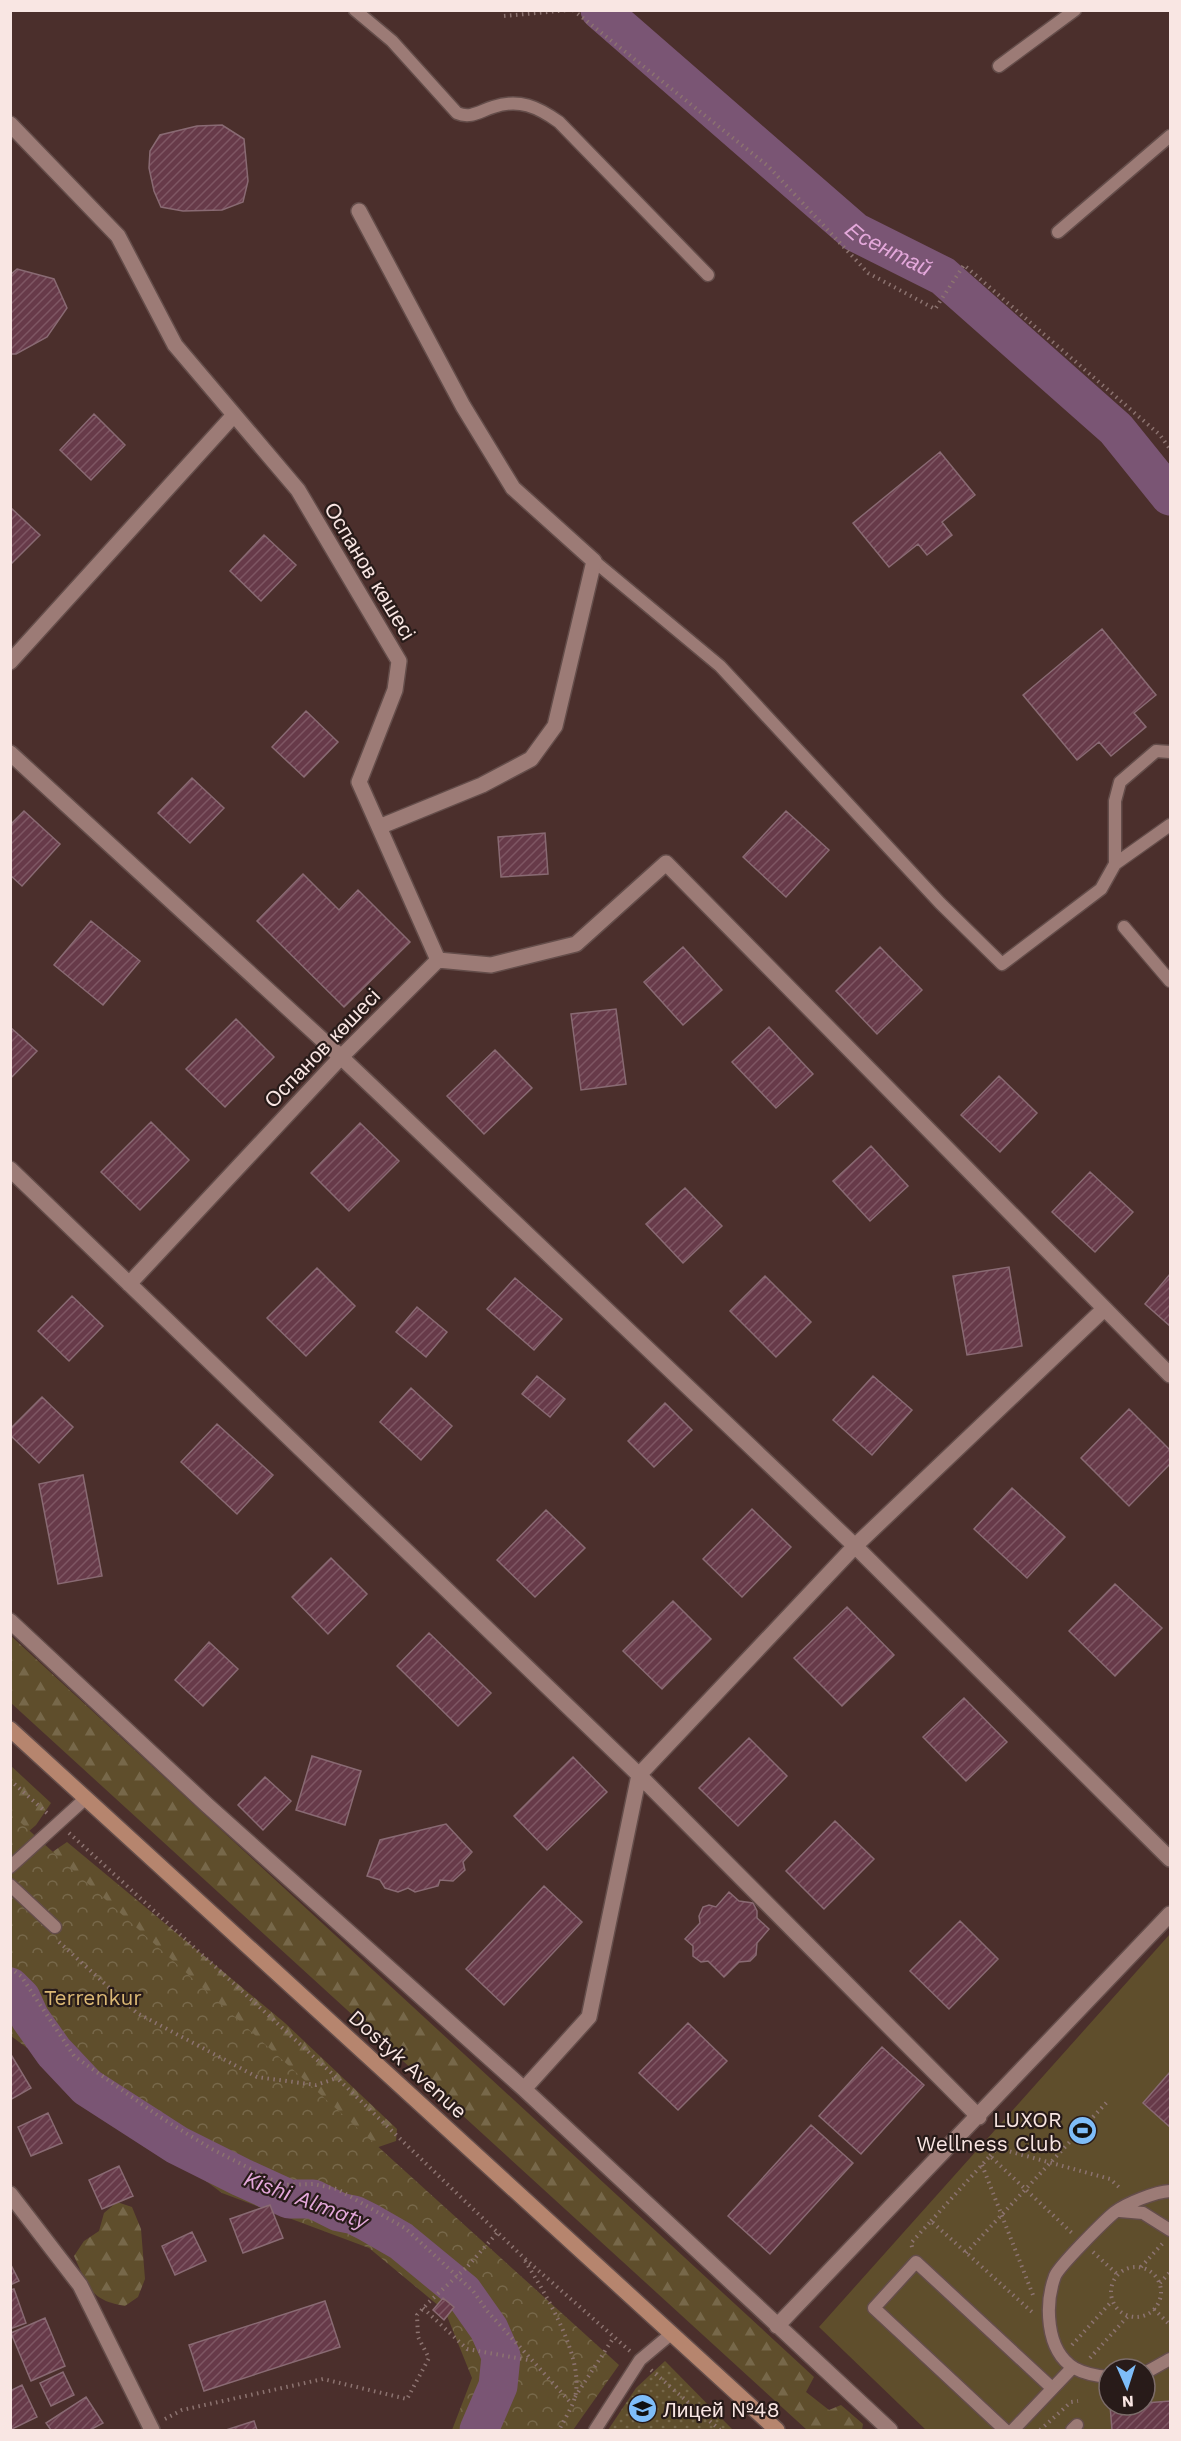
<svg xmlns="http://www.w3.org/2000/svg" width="1181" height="2441" viewBox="0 0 1181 2441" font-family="'Work Sans',sans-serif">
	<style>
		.grass { fill: url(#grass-dots) }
		.forest { fill: url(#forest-firs) }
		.park { fill: url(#park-crowns) }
		.pitch { fill: #5f4e2c; fill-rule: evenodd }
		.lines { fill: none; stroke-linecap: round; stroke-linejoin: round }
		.river { stroke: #7a5574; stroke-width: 39 }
		.building { fill: url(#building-hatch); stroke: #896a73; stroke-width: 1.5 }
		.service-casing { stroke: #644d4a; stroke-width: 15 }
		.minor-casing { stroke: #644d4a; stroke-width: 18 }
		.secondary-casing { stroke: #644d4a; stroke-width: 18 }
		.path { stroke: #8c7370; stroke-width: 4; stroke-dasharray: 1.5 4.5; stroke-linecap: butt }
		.service { stroke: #9c7b76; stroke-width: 12 }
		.minor { stroke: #9c7b76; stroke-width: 15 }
		.secondary { stroke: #b6856e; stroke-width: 15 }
		.path-bridge { stroke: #8c7370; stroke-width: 4; stroke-dasharray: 1.5 4.5; stroke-linecap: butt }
		.labels { text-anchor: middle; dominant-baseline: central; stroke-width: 4.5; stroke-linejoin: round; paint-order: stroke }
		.street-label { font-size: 21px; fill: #f9e6e3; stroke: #281b19 }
		.park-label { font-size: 21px; fill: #dcb975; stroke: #281b19 }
		.poi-label { font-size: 21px; fill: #f9e6e3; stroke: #281b19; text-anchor: end }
		.water-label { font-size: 22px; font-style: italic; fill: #e4a8db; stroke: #281b19 }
	</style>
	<defs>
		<pattern id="grass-dots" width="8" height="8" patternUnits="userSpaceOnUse" patternTransform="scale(1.5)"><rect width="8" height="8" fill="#5f4e2c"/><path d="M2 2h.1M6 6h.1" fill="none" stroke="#77684a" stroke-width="1.8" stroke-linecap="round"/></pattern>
		<pattern id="forest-firs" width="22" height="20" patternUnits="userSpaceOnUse" patternTransform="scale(1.5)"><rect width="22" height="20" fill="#5f4e2c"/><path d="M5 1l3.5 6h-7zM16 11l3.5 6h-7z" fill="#77684a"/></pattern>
		<pattern id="park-crowns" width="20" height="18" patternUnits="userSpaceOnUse" patternTransform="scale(1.5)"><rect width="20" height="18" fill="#5f4e2c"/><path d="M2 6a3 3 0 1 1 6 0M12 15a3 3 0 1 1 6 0" fill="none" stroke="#77684a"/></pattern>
		<pattern id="building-hatch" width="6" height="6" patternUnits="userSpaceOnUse" patternTransform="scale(1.5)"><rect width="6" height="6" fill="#673a49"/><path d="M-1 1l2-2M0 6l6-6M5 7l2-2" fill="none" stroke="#7e5663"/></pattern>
	</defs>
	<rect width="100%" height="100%" fill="#4b2f2c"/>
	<path class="grass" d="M 665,2361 L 733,2430 L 608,2430 L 636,2388 Z"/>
	<path class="forest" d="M 10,1635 L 814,2377 L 806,2392 L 829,2410 L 841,2405 L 863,2424 L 862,2430 L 807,2430 L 11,1703 Z
		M 10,1765 L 51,1803 L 36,1825 L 20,1839 L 11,1833 Z
		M 67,1842 L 285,2023 L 397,2129 L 396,2141 L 358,2154 L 32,1866 Z
		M 117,2202 L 132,2207 L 141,2229 L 145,2279 L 138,2297 L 125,2306 C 89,2300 88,2286 74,2256 L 84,2241 L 99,2231 L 104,2213 Z"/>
	<path class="park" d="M 10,1813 L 619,2365 L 573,2430 L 452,2430 L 472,2378 L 445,2311 L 369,2248 L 222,2193 L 11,2036 Z"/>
	<path class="pitch" d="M 1170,1934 L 1170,2430 L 926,2430 L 819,2327 ZM 1109,2369 L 1145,2369 L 1145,2405 L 1109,2405 Z"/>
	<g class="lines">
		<g class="river">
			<path id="s1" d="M 600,10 L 855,232 L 943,276 L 1116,429 L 1170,496"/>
			<path d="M 10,1987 L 21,1998 L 30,2018 L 54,2052 L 87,2087 L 177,2145 L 241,2177 L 289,2199 L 313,2199 L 339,2212 L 354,2215 L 368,2222 L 401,2241 L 463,2292 L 489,2329 L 501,2356 L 498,2386 L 479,2430"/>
		</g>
	</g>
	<path class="building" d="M 222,125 L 244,139 L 248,181 L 243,202 L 222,210 L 183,211 L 161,207 L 154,191 L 149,168 L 150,151 L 160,135 L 197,126 Z
		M 17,269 L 54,279 L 67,308 L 47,337 L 16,354 L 10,354 L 10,275 Z
		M 94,414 L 125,445 L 91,480 L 60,450 Z
		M 940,452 L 975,495 L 942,522 L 952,535 L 927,555 L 918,544 L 889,567 L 853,523 Z
		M 10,507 L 40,535 L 10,565 Z
		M 264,535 L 296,565 L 261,601 L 230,571 Z
		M 1102,629 L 1156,695 L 1134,713 L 1146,727 L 1111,756 L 1099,742 L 1077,760 L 1023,695 Z
		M 306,711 L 338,742 L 304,777 L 272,747 Z
		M 192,778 L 224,808 L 190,843 L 158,813 Z
		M 24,811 L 60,844 L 22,886 L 10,875 L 10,825 Z
		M 786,811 L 829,850 L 786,897 L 743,857 Z
		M 545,833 L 548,874 L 501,877 L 498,837 Z
		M 303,874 L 339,910 L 358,890 L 410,942 L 344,1007 L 257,921 Z
		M 91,921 L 140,961 L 103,1005 L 54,965 Z
		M 683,947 L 722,990 L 683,1025 L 644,982 Z
		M 880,947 L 922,990 L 877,1034 L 836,991 Z
		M 616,1009 L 626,1084 L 581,1090 L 571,1014 Z
		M 236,1019 L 274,1057 L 225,1107 L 186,1069 Z
		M 10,1027 L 37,1051 L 10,1079 Z
		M 769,1027 L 813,1074 L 776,1108 L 732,1062 Z
		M 495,1050 L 532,1088 L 484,1134 L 447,1096 Z
		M 999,1076 L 1037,1113 L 1000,1152 L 961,1115 Z
		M 151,1122 L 189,1160 L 140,1210 L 101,1172 Z
		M 360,1123 L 399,1161 L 349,1211 L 311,1173 Z
		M 871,1146 L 908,1186 L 870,1221 L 833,1181 Z
		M 1090,1172 L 1133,1212 L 1095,1252 L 1052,1212 Z
		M 685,1188 L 722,1226 L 683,1263 L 646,1224 Z
		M 1009,1267 L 1022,1346 L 967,1355 L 953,1276 Z
		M 317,1268 L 355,1306 L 306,1356 L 267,1318 Z
		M 1170,1274 L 1170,1326 L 1145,1304 Z
		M 765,1276 L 811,1322 L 776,1357 L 730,1311 Z
		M 515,1278 L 562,1319 L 534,1350 L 487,1309 Z
		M 72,1296 L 103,1326 L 69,1361 L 38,1331 Z
		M 417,1307 L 447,1332 L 426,1357 L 396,1332 Z
		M 537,1376 L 565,1399 L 550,1417 L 522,1394 Z
		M 873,1376 L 912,1410 L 872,1455 L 833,1420 Z
		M 411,1388 L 452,1426 L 421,1460 L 380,1422 Z
		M 42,1397 L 73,1427 L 39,1463 L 10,1435 L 10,1429 Z
		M 665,1403 L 692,1430 L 654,1467 L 628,1441 Z
		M 1129,1409 L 1170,1450 L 1170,1464 L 1129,1506 L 1081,1458 Z
		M 217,1424 L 273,1475 L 237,1514 L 181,1462 Z
		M 83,1475 L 102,1576 L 58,1584 L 39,1484 Z
		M 1012,1488 L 1065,1537 L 1027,1578 L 974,1529 Z
		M 752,1509 L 791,1547 L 742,1597 L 703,1559 Z
		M 546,1510 L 585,1548 L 535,1597 L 497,1560 Z
		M 331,1558 L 367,1594 L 328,1634 L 292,1597 Z
		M 1115,1584 L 1162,1628 L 1115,1676 L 1069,1631 Z
		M 673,1601 L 711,1639 L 662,1689 L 623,1651 Z
		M 847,1607 L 894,1655 L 842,1706 L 794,1658 Z
		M 429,1633 L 491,1693 L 458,1726 L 397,1666 Z
		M 209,1642 L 238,1669 L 203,1706 L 175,1680 Z
		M 964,1698 L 1007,1742 L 966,1781 L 923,1737 Z
		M 749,1738 L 787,1776 L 738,1826 L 699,1788 Z
		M 312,1756 L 361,1771 L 345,1825 L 296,1810 Z
		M 573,1757 L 607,1792 L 547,1850 L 514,1816 Z
		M 265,1777 L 291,1801 L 263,1830 L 238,1805 Z
		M 835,1821 L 874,1859 L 824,1909 L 786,1871 Z
		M 446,1824 L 472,1852 L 463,1862 L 465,1870 L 453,1881 L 440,1880 L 438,1886 L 415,1892 L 408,1888 L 398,1892 L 385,1888 L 380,1880 L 367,1876 L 380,1840 Z
		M 544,1886 L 582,1922 L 504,2005 L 466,1969 Z
		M 729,1892 L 739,1901 L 753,1903 L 757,1911 L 757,1918 L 769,1929 L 757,1943 L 756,1955 L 750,1961 L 739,1962 L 724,1977 L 708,1961 L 701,1962 L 693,1956 L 693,1946 L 685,1939 L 700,1923 L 699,1916 L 703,1907 L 709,1905 L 716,1907 Z
		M 960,1921 L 998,1959 L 949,2009 L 910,1971 Z
		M 688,2023 L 727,2061 L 678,2110 L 639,2073 Z
		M 882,2047 L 924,2085 L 861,2154 L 819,2116 Z
		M 10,2053 L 31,2088 L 10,2100 Z
		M 1170,2072 L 1170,2127 L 1143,2103 Z
		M 48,2113 L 62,2143 L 31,2156 L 18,2127 Z
		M 811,2125 L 853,2163 L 770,2254 L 728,2216 Z
		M 119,2166 L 133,2196 L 102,2209 L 89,2180 Z
		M 270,2205 L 283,2238 L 243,2253 L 230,2219 Z
		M 192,2232 L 206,2261 L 175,2275 L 162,2246 Z
		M 10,2263 L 19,2281 L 10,2285 Z
		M 14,2289 L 26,2323 L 10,2329 L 10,2290 Z
		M 443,2298 L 454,2307 L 444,2320 L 433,2310 Z
		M 325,2301 L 340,2347 L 204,2391 L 189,2345 Z
		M 45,2318 L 65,2366 L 31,2381 L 11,2333 Z
		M 63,2372 L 74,2395 L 51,2406 L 40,2383 Z
		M 22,2385 L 37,2417 L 10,2430 L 10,2391 Z
		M 86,2397 L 103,2423 L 90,2430 L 51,2430 L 46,2423 Z
		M 1170,2401 L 1170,2430 L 1112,2430 L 1110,2405 L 1145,2405 L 1145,2403 Z
		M 254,2421 L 257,2430 L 226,2430 Z"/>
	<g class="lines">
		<defs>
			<path id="service" d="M 355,10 L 392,41 L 457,113 C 471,119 480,111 493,107 C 519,98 538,107 559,122 L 708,275
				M 999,66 L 1075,10
				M 1058,232 L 1170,136
				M 594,561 L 720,666 L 940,903 L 1002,964 L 1101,889 L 1115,864 L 1170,825
				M 1115,864 L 1115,801 L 1120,782 L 1156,751 L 1170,752
				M 1124,927 L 1170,981
				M 10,1867 L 86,1798
				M 10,1885 L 55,1927
				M 1120,2211 L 1143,2213 L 1170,2230
				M 1145,2373 L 1170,2359
				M 1109,2377 C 1097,2376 1085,2374 1074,2368 C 1045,2350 1045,2303 1055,2276 C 1059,2266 1105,2220 1115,2212 C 1127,2203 1155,2192 1170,2191
				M 595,2430 L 640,2360 L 671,2334
				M 1005,2430 L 874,2308 L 916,2262 L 1052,2388
				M 1013,2430 L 1073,2367
				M 1072,2430 L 1077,2425"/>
			<path id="minor" d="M 10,124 L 118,236 L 175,345 L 298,490 L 399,661 L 395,690 L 359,782 L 438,960 L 341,1057 L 129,1284
				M 359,211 L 463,406 L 513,488 L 594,561 L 555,726 L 531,759 L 482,785 L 379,827
				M 10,662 L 234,415
				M 10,753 L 341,1057 L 855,1546 L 1170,1859
				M 438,960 L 491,965 L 576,944 L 666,863 L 1170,1375
				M 10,1169 L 639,1775 L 979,2117
				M 10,1621 L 207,1805 L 524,2089 L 890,2430
				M 524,2089 L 589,2017 L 639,1775 L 855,1546 L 1103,1310
				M 10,2194 L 80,2285 L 152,2430
				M 777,2326 L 1170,1914"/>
			<path id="secondary" d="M 10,1729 L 777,2430"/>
		</defs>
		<use href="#service" class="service-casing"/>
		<use href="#minor" class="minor-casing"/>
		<use href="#secondary" class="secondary-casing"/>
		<path class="path" d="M 504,10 L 504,16 L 569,10
			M 573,10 L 768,166 L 868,273 L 935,309 L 964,265 L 1160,435 L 1170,449
			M 10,1780 L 48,1814
			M 69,1833 L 337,2078 L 523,2257 L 630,2351
			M 59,1942 L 137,2013 L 257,2077 L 316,2085 L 337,2078
			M 10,1968 L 21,1976 L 74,2056 L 160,2117 L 210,2148 L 282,2185 L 313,2184 L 337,2189 L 405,2228 L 473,2291 L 488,2312 L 572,2404
			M 990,2156 L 997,2148 L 1110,2179 L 1121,2189
			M 982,2165 L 1033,2295
			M 931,2221 L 990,2156 L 1072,2233
			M 912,2247 L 911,2243 L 931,2221 L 1032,2312
			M 1093,2252 L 1117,2274
			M 966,2253 L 1108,2101
			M 525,2261 C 545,2293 585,2358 575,2397 C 572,2408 564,2420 559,2430
			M 468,2266 L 497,2233
			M1111 2292a25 25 0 1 1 50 0a25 25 0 1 1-50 0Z
			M 1141,2267 L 1163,2243
			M 1160,2283 L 1170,2272
			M 423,2308 L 467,2349 L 528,2360
			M 1154,2309 L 1170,2325
			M 1072,2345 L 1112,2301
			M 1090,2358 L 1128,2316
			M 651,2370 L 720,2430
			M 575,2397 L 614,2337
			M 165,2419 L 182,2410 L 323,2379 L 407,2399 L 429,2358 L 418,2337 L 417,2315 L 429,2302
			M 1040,2430 L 1071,2402 L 1078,2401"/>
		<use href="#service" class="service"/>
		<use href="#minor" class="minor"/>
		<use href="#secondary" class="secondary"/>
		<path class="path-bridge" d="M 429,2302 L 468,2266"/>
	</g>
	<defs>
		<symbol id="stadium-disc" viewBox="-11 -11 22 22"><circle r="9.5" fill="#7ebdf9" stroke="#281b19"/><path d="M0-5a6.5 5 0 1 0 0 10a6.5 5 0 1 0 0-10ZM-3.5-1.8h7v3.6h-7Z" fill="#111"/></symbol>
		<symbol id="school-disc" viewBox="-11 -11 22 22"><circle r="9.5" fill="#7ebdf9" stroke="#281b19"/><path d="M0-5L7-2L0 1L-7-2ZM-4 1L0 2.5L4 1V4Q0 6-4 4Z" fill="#111"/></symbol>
	</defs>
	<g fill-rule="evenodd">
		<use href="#stadium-disc" x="1066" y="2114" width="33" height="33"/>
		<use href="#school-disc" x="626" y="2392" width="33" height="33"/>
	</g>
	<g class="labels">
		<g class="street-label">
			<text transform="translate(370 571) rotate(59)">Оспанов көшесі</text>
			<text transform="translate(322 1048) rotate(-46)">Оспанов көшесі</text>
			<text transform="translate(408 2064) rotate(42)">Dostyk Avenue</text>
		</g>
		<g class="park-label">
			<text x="93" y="1997">Terrenkur</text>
		</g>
		<g class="poi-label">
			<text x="1062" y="2119">LUXOR<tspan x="1062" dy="24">Wellness Club</tspan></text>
			<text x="663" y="2409" text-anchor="start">Лицей №48</text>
		</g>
		<g class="water-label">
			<text stroke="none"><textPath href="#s1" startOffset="376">Есентай</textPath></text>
			<text transform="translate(306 2200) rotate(20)">Kіshі Almaty</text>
		</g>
	</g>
	<rect width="1181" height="2441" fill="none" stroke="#f9e6e3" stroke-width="24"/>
	<g transform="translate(1127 2387) rotate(177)"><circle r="28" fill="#281b19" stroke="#7c6c6a" stroke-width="1.5"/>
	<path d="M0-4.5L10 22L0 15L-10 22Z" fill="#7ebdf9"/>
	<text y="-9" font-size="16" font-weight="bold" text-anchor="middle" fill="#f9e6e3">N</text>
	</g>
</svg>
